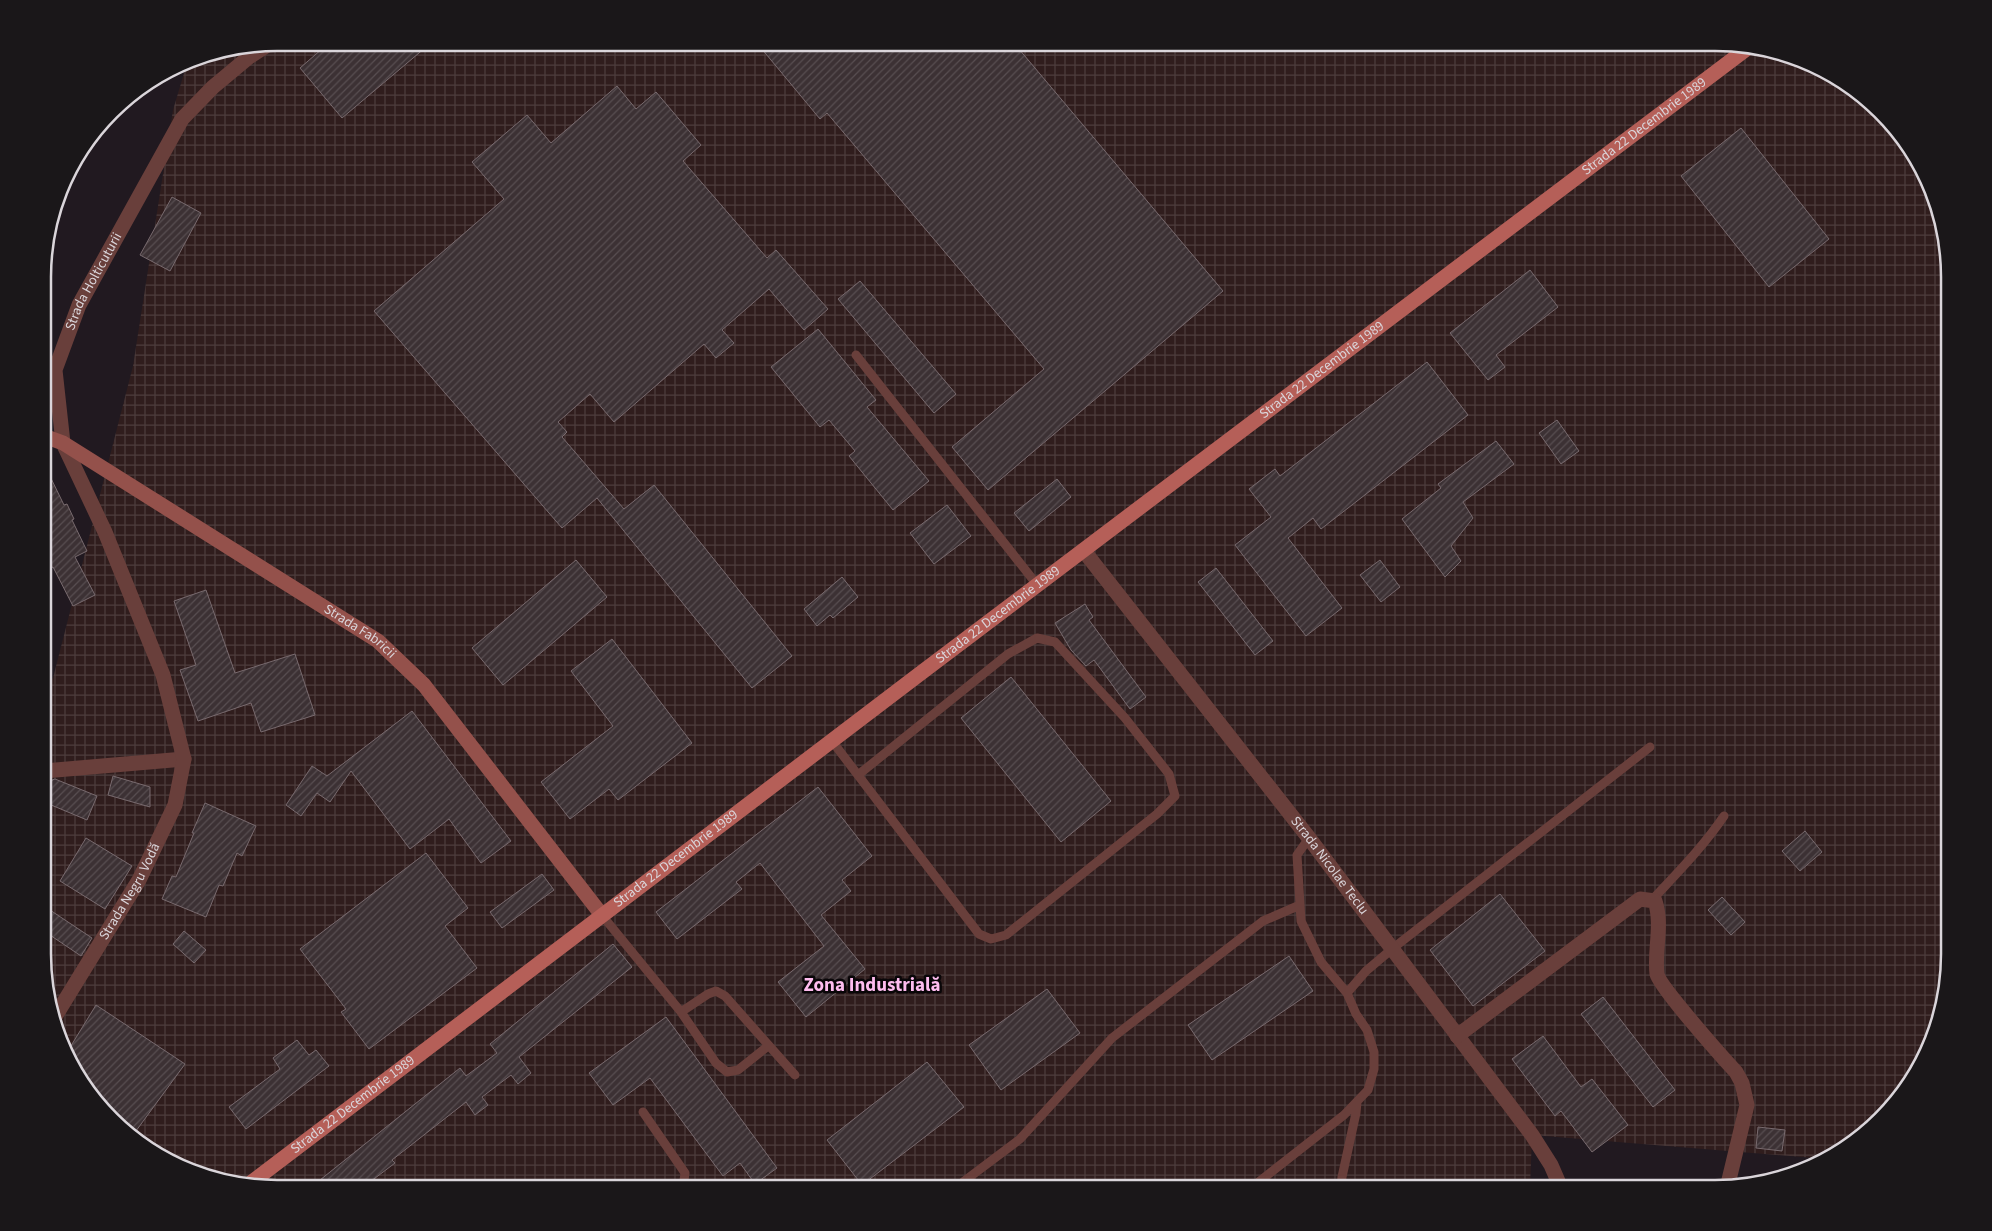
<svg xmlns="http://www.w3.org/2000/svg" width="1992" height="1231" viewBox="0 0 1992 1231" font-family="'Source Sans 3',sans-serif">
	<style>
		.industrial { fill: url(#industrial-grid) }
		.building { fill: url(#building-hatch); stroke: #786a6e }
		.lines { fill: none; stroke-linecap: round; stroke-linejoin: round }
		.lane { stroke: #693f3b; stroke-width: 9 }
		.street { stroke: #693f3b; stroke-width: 15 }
		.secondary { stroke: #94514b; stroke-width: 15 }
		.primary { stroke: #b55f58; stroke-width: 15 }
		.labels { text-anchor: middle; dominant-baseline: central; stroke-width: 5; stroke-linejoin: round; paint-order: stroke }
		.street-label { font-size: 14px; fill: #dad5da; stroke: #090608 }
		.district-label { font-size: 19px; font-weight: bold; fill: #febcef; stroke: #090608 }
		.rim { fill: none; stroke: #dad5da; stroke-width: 2.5 }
	</style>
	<defs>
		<pattern id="industrial-grid" width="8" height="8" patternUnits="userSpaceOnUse" patternTransform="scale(1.25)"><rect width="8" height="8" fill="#301d1d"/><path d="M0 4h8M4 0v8" fill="none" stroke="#4d3d3d"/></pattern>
		<pattern id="building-hatch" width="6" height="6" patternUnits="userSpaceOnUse" patternTransform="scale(1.25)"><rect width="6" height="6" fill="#3c3134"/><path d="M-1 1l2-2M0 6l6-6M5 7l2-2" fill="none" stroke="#584e51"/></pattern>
	</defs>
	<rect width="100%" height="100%" fill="#211920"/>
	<path class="industrial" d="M 277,43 L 1715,43 L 1776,51 L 1845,82 L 1918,160 L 1949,262 L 1949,969 L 1937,1029 L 1910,1084 L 1832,1157 L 1827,1159 L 1532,1135 L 1530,1188 L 277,1188 L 216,1180 L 147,1149 L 82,1084 L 44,984 L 44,689 L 53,678 L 133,366 L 173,110 L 188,60 Z"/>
	<path class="building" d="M 330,42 L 432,42 L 342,118 L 300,68 Z
		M 756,42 L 1013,42 L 1223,291 L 988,490 L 952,447 L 1044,369 L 827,113 L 820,119 Z
		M 617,86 L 636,109 L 656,92 L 701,145 L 683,161 L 767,258 L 776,250 L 828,309 L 804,330 L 769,289 L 722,330 L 734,343 L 716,358 L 704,344 L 614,422 L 590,394 L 558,422 L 567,432 L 562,437 L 624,509 L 654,485 L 792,656 L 752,688 L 597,498 L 562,528 L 374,311 L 504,199 L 472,162 L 527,115 L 551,143 Z
		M 1741,128 L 1829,239 L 1769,287 L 1681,176 Z
		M 172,197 L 201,213 L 170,271 L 140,255 Z
		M 1530,270 L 1558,307 L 1496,355 L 1505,367 L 1488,380 L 1450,333 Z
		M 860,281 L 956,394 L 934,413 L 838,299 Z
		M 818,329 L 876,400 L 867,407 L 929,481 L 893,510 L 849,456 L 855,451 L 829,420 L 820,427 L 771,367 Z
		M 1427,362 L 1468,415 L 1321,529 L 1313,518 L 1288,538 L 1342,608 L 1306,636 L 1235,545 L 1271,517 L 1249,489 L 1275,469 L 1280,476 Z
		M 1557,420 L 1579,451 L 1561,464 L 1539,433 Z
		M 1496,441 L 1514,464 L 1463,502 L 1473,518 L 1451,546 L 1461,561 L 1445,577 L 1402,519 L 1441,488 L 1438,484 Z
		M 44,464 L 64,505 L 67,504 L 74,519 L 72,520 L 87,551 L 75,557 L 95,595 L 73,606 L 53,567 L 44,571 Z
		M 1057,479 L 1071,497 L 1029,531 L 1014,513 Z
		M 947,505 L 971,536 L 934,564 L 910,533 Z
		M 576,560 L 607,597 L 503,685 L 472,648 Z
		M 1380,560 L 1400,587 L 1381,602 L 1360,575 Z
		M 1216,568 L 1273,641 L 1255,655 L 1198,582 Z
		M 842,577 L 858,597 L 833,618 L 830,615 L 817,626 L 804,609 Z
		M 206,590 L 235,673 L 295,654 L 315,715 L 261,732 L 251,703 L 198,721 L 180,670 L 196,665 L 174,601 Z
		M 1085,604 L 1093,617 L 1089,620 L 1146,697 L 1130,709 L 1094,660 L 1086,666 L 1071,650 L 1055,623 Z
		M 612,639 L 692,743 L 618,800 L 609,789 L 570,819 L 541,782 L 613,726 L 571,671 Z
		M 1011,677 L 1111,801 L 1061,842 L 961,718 Z
		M 412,711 L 511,841 L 481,863 L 449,819 L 410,849 L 351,771 L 330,802 L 317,793 L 301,816 L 286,805 L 312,766 L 327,776 Z
		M 113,776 L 150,787 L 150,807 L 108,795 Z
		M 55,779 L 97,796 L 87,820 L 44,802 L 52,780 Z
		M 818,787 L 872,856 L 842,880 L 851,891 L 821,915 L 865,969 L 806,1017 L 778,982 L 824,946 L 760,863 L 736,882 L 742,889 L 677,939 L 656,912 Z
		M 205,803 L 256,826 L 242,856 L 237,853 L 223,886 L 219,885 L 206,917 L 162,899 L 172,876 L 176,877 L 194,833 L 192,833 Z
		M 1805,831 L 1822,852 L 1800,871 L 1782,851 Z
		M 86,838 L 132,866 L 105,909 L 60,881 Z
		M 426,853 L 468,908 L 445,926 L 477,968 L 369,1049 L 341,1012 L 346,1009 L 300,949 Z
		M 542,874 L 554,890 L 502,928 L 490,912 Z
		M 1500,894 L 1545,951 L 1473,1006 L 1430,950 Z
		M 1722,897 L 1745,922 L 1731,935 L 1708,910 Z
		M 44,906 L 92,938 L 81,956 L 44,931 Z
		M 184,931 L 206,950 L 194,963 L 173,944 Z
		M 613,944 L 632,967 L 519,1057 L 531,1073 L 518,1084 L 511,1075 L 482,1097 L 488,1105 L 475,1115 L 466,1102 L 392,1160 L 395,1163 L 362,1188 L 310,1188 L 460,1068 L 466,1076 L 497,1053 L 490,1044 Z
		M 1289,956 L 1313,991 L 1212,1060 L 1188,1025 Z
		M 1047,989 L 1080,1033 L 1001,1090 L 969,1045 Z
		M 1603,997 L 1675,1090 L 1653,1107 L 1581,1014 Z
		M 96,1005 L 185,1064 L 133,1135 L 82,1084 L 69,1049 Z
		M 666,1017 L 777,1168 L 755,1184 L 740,1163 L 723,1176 L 650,1078 L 613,1105 L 589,1073 Z
		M 1543,1036 L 1581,1087 L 1592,1079 L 1628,1125 L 1592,1152 L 1561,1111 L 1555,1116 L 1512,1059 Z
		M 297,1040 L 309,1055 L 316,1050 L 329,1066 L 246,1129 L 229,1107 L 280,1069 L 273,1058 Z
		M 927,1062 L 964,1107 L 862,1185 L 827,1140 Z
		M 1758,1127 L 1785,1130 L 1782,1151 L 1756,1148 Z"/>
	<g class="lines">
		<path class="lane" d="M 856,355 L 1038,586
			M 832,741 L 979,934 L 991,939 L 1006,935 L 1157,814 L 1175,796 L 1169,774 L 1125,718 L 1055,642 L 1037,638 L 1008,654 L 858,775
			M 1309,838 L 1297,855 L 1301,921 L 1321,962 L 1347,993
			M 1652,900 C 1677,873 1703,847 1724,816
			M 601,914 L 681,1012 L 716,1063 L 727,1072 L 738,1070 L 768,1046
			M 681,1012 L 708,994 L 716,991 L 725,996 L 795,1075
			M 643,1112 L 685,1173 L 683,1188
			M 955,1188 L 1020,1139 L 1112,1038 L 1263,921 L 1300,905
			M 1251,1188 L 1344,1115 L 1368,1090 L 1374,1069 L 1374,1052 L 1367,1030 L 1356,1014 L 1347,993 L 1366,971 L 1392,949 L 1650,747
			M 1341,1188 L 1342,1177 L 1356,1113 L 1357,1102"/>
		<g class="street">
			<path id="s1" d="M 1084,551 L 1309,838 L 1532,1135 L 1551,1165 L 1561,1188"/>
			<path d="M 44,771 L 184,759"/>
			<path id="s2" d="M 56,1015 L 139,880 L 175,805 L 184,759 L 163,675 L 105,532 L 63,443 L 55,370 L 79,305 L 182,119 L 213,87 L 249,57 L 269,44"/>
			<path d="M 1457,1036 L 1640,899 L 1655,901 C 1663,925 1654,950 1657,974 C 1659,986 1723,1058 1736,1072 L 1742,1083 L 1747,1105 L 1727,1188"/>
		</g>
		<path class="secondary" id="s3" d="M 44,436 L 63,443 L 378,641 L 424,685 L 601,914"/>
		<path class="primary" id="s4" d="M 248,1185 C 746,803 1249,426 1749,47"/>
	</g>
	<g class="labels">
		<g class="street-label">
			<text stroke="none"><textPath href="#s4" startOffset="1752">Strada 22 Decembrie 1989</textPath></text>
			<text stroke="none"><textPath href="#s2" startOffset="798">Strada Holticuturii</textPath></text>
			<text stroke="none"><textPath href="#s4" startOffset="1348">Strada 22 Decembrie 1989</textPath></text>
			<text stroke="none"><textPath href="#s4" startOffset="942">Strada 22 Decembrie 1989</textPath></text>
			<text stroke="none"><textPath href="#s3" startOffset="372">Strada Fabricii</textPath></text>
			<text stroke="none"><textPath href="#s4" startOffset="538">Strada 22 Decembrie 1989</textPath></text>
			<text stroke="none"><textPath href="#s1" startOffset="399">Strada Nicolae Teclu</textPath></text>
			<text stroke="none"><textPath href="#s2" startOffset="144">Strada Negru Vodă</textPath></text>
			<text stroke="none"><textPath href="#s4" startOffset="132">Strada 22 Decembrie 1989</textPath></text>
		</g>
		<g class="district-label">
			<text x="872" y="985">Zona Industrială</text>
		</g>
	</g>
	<path d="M0 0H1992V1231H0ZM277 51H1715A226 226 0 0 1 1941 277V954A226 226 0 0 1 1715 1180H277A226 226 0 0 1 51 954V277A226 226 0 0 1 277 51Z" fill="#1a1719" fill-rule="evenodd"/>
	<path class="rim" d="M277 51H1715A226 226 0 0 1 1941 277V954A226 226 0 0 1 1715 1180H277A226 226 0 0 1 51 954V277A226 226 0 0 1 277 51Z"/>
</svg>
